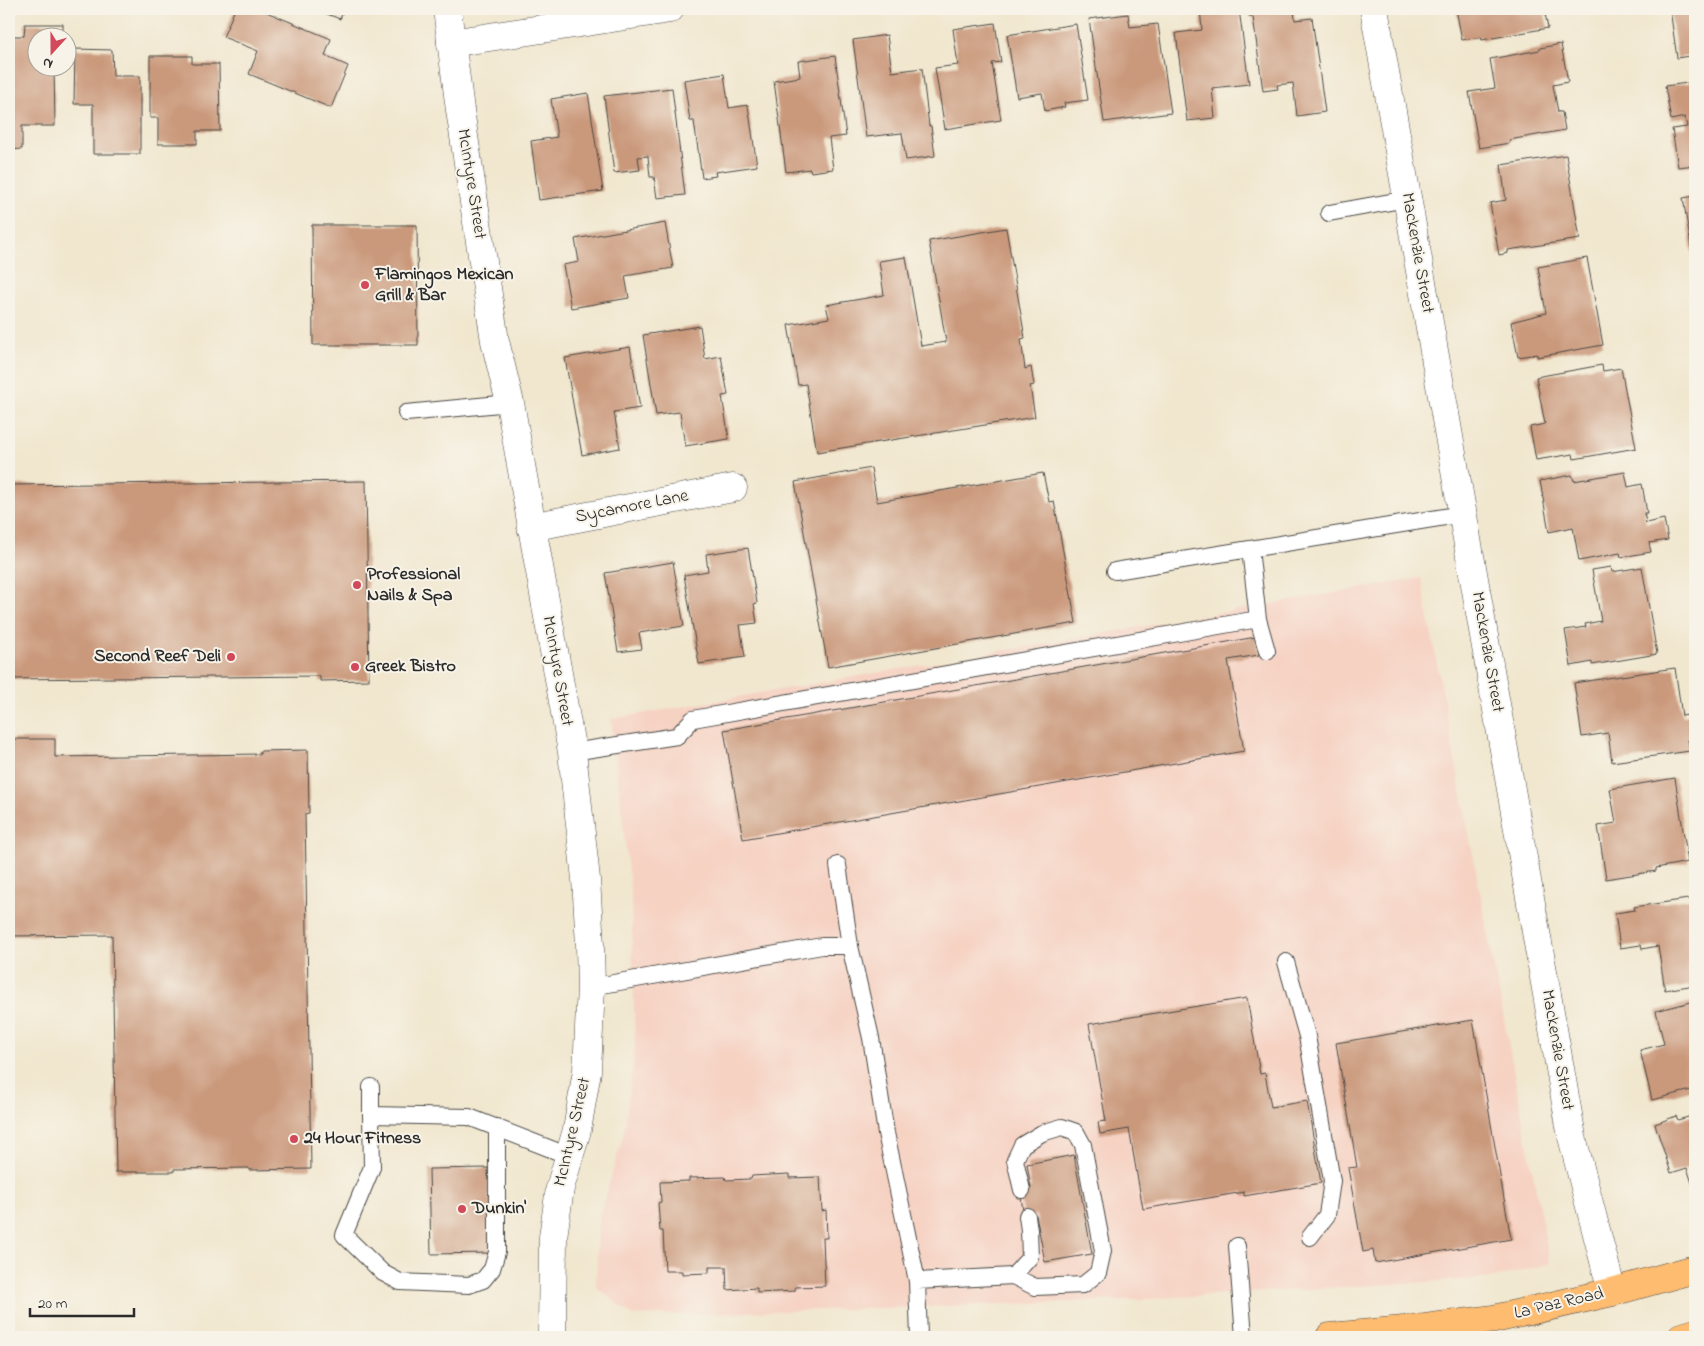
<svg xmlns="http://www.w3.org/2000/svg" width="1704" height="1346" viewBox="0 0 1704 1346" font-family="'Indie Flower',sans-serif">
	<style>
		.built { fill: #f6d2c3 }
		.building { fill: #ca997b }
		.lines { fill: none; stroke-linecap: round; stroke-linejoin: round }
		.service-casing { stroke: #494744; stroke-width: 18 }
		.minor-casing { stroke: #494744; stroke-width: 29 }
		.tertiary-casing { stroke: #494744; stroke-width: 29 }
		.primary-casing { stroke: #494744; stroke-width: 29 }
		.service { stroke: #fff; stroke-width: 16 }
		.minor { stroke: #fff; stroke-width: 28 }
		.tertiary { stroke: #fff; stroke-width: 28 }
		.primary { stroke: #febc70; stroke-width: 28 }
		.poi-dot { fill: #d1495b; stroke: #f7f3e8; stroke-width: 2 }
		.labels { text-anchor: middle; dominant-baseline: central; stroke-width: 4; stroke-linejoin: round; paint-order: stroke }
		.street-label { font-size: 18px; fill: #2b2b2b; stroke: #f7f3e8 }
		.poi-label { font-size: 18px; font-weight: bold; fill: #2b2b2b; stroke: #f7f3e8; text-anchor: start }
	</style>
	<rect width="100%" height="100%" fill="#f7f3e8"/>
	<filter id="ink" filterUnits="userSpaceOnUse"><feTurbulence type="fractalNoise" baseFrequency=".02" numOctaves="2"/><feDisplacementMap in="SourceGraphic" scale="10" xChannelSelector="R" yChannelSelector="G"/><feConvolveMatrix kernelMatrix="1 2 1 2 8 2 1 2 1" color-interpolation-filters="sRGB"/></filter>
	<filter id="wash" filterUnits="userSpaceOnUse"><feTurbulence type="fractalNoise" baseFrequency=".0096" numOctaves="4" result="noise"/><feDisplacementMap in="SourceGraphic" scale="20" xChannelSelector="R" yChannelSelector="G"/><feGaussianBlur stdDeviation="1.12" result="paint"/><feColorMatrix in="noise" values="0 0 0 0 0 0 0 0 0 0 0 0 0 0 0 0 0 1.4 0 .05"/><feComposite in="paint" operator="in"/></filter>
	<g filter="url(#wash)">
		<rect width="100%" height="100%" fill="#f1e7cf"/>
		<path class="built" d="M 1421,578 L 1550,1264 L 1493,1278 L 1129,1300 L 633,1316 L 596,1287 L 598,1221 L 623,1137 L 635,1049 L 631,896 L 611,719 Z"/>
		<g id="blocks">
			<path class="building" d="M 235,9 L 265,9 L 264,11 L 331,39 L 325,56 L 348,66 L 331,108 L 249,74 L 258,51 L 223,37 Z
				M 314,9 L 344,9 L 340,19 Z
				M 1200,9 L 1239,9 L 1249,84 L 1212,88 L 1215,118 L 1187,121 L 1176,33 L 1202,30 Z
				M 1249,9 L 1294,9 L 1295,20 L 1312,18 L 1325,112 L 1297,116 L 1293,83 L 1277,85 L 1278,89 L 1263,91 L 1253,17 L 1250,17 Z
				M 1456,9 L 1544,9 L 1548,28 L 1482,40 L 1481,37 L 1462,40 Z
				M 1670,9 L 1695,9 L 1695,55 L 1677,58 Z
				M 1128,14 L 1130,27 L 1158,24 L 1171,113 L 1104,122 L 1089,19 Z
				M 995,23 L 1001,62 L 992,63 L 1001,120 L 945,129 L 935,68 L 958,65 L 953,29 Z
				M 25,24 L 63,24 L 63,38 L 38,38 L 38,68 L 54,68 L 55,126 L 22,126 L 22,149 L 9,150 L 9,36 L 24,36 Z
				M 1076,24 L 1088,100 L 1064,103 L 1065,107 L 1045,111 L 1042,93 L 1017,97 L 1007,35 Z
				M 887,35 L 892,72 L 922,68 L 929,126 L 931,126 L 935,156 L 906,160 L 902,133 L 866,137 L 853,40 Z
				M 1561,44 L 1568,82 L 1553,85 L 1558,112 L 1562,112 L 1565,130 L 1509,140 L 1510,143 L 1479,148 L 1469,92 L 1495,88 L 1490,59 L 1540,50 L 1540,48 Z
				M 75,49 L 112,50 L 113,76 L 140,76 L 140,154 L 93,154 L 93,104 L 74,104 Z
				M 150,56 L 192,56 L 192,64 L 219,64 L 220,131 L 197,131 L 197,144 L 158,144 L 158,118 L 150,118 Z
				M 835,56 L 846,136 L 829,138 L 833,169 L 811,172 L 810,169 L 786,172 L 774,81 L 800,77 L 798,61 Z
				M 724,74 L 729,108 L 748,105 L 757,166 L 715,172 L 716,176 L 702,178 L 694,121 L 690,121 L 684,80 Z
				M 1695,82 L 1695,165 L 1678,167 L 1672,129 L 1687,127 L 1685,117 L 1671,120 L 1665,86 Z
				M 672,88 L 685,195 L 657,198 L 654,177 L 650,177 L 648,156 L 638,157 L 640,170 L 614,173 L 604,96 Z
				M 588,93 L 603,191 L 539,200 L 531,141 L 557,137 L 551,99 Z
				M 1566,155 L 1580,239 L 1508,250 L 1508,253 L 1499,255 L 1490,203 L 1506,200 L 1501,165 Z
				M 1695,196 L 1695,264 L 1694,264 L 1683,198 Z
				M 665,223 L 673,268 L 625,276 L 629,298 L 571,308 L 563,265 L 579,262 L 575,239 Z
				M 312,225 L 417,225 L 418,345 L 313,345 Z
				M 1006,228 L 1025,338 L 1021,339 L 1025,369 L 1031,367 L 1034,385 L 1030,386 L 1035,417 L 817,452 L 806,384 L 798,385 L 788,325 L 829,318 L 826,305 L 884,295 L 879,261 L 906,257 L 921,346 L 946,342 L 929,241 Z
				M 1587,258 L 1603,345 L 1537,357 L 1537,354 L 1518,357 L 1511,322 L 1546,313 L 1538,267 Z
				M 700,326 L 705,359 L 721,356 L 728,395 L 722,396 L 729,439 L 685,446 L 680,412 L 656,415 L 643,335 Z
				M 630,347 L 640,408 L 614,412 L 620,448 L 582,455 L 565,358 Z
				M 1602,365 L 1603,371 L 1621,368 L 1636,448 L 1574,459 L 1573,454 L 1536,460 L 1530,427 L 1545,424 L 1536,377 Z
				M 871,468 L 877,502 L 1043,473 L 1049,502 L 1054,501 L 1076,623 L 828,667 L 795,482 Z
				M 1625,472 L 1628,487 L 1642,484 L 1647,513 L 1644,513 L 1646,523 L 1664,519 L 1668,540 L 1649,543 L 1651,552 L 1621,557 L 1620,553 L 1579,561 L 1573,527 L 1549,532 L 1540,481 L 1572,475 L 1574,481 Z
				M 366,481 L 369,680 L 320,681 L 320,676 L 9,679 L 9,485 Z
				M 748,548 L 757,603 L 754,604 L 757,623 L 740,625 L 745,657 L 699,664 L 684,575 L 708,571 L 706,554 Z
				M 673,562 L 684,626 L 639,633 L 642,649 L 618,652 L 605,573 Z
				M 1611,567 L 1612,572 L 1642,567 L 1657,654 L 1592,665 L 1592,662 L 1571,666 L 1565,630 L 1586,627 L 1585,624 L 1601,621 L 1592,570 Z
				M 1256,637 L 1259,655 L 1228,660 L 1244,751 L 743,839 L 724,730 Z
				M 1675,668 L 1682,716 L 1694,714 L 1695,739 L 1688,740 L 1690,751 L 1612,762 L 1608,733 L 1582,737 L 1574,683 Z
				M 9,739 L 55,739 L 55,757 L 260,754 L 260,751 L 308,750 L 309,813 L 305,814 L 311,1169 L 249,1170 L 249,1168 L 174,1169 L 174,1172 L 116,1172 L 112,935 L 9,936 Z
				M 1675,778 L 1688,862 L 1656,868 L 1656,871 L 1606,879 L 1598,826 L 1616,823 L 1610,789 Z
				M 1695,898 L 1695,985 L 1665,990 L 1658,946 L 1642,949 L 1641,945 L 1620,948 L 1615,913 L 1635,910 L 1634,907 Z
				M 1247,998 L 1260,1074 L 1265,1073 L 1271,1107 L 1307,1101 L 1321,1183 L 1244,1196 L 1244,1192 L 1143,1209 L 1129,1129 L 1100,1134 L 1098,1122 L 1106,1121 L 1089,1024 Z
				M 1695,1001 L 1695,1089 L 1652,1100 L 1640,1050 L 1664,1044 L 1656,1011 Z
				M 1473,1020 L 1511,1239 L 1375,1263 L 1373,1250 L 1363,1252 L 1348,1168 L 1357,1167 L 1336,1043 Z
				M 1695,1115 L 1695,1192 L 1687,1168 L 1671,1173 L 1655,1124 L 1676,1116 L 1678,1120 Z
				M 1074,1155 L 1092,1254 L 1045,1262 L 1036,1215 L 1024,1217 L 1020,1190 L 1031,1188 L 1027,1164 Z
				M 488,1168 L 489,1199 L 493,1198 L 490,1253 L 431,1254 L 429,1169 Z
				M 789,1174 L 789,1178 L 820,1177 L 822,1211 L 826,1210 L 827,1238 L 823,1238 L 825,1286 L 795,1287 L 795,1291 L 757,1293 L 757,1288 L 727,1290 L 726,1267 L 709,1267 L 709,1273 L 682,1274 L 682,1271 L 665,1271 L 663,1231 L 660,1231 L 658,1203 L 661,1202 L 660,1182 L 689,1181 L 689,1178 L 725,1177 L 726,1180 L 751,1179 L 752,1176 Z"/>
		</g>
	</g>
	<g filter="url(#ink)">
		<use href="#blocks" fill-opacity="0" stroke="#494744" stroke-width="1"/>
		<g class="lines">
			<defs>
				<path id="service" d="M 1329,213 L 1407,199
					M 406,413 L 510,403
					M 1250,549 L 1258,619 L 1267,651
					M 1115,571 L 1463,514
					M 572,752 L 677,736 L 693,719 L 1258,619
					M 838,865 L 850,946 L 871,1038 L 886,1133 L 917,1281 L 919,1337
					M 1286,962 L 1307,1036 L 1332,1181 L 1327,1215 L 1310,1237
					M 591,987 L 822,946 L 850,946
					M 371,1115 L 371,1087
					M 497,1127 L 497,1252 L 492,1269 L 483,1280 L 469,1285 L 400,1282 L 383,1273 L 344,1235 L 372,1167 L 371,1115 L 469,1117 L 569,1156
					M 1022,1190 L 1015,1160 L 1022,1145 L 1042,1133 L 1062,1127 L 1076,1132 L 1083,1145 L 1103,1251 L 1098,1273 L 1083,1285 L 1035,1287 L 1013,1276 L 1030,1257 L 1029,1230 L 1027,1216
					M 1237,1246 L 1244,1337
					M 917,1281 L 1013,1276"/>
				<path id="minor" d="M 1374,9 L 1572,1137 L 1612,1292
					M 451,43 L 670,9
					M 531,527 L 733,488"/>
				<path id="tertiary" d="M 447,9 L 460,110 L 495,341 L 510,403 L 572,752 L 586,879 L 590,945 L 591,987 L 587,1071 L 577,1130 L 560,1188 L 553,1237 L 552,1337"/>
				<path id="primary" d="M 1330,1337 L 1425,1328 L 1494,1319 L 1612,1292 L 1695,1269
					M 1682,1337 L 1695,1333"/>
			</defs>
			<use href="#service" class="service-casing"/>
			<use href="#minor" class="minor-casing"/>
			<use href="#tertiary" class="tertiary-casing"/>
			<use href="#primary" class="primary-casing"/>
			<use href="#service" class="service"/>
			<use href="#minor" class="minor"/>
			<use href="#tertiary" class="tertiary"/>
			<use href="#primary" class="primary"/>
		</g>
	</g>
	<g class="poi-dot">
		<circle cx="365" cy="285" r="5"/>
		<circle cx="357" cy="585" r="5"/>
		<circle cx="231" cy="657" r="5"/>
		<circle cx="355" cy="667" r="5"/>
		<circle cx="294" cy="1139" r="5"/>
		<circle cx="462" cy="1209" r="5"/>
	</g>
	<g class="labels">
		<g class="street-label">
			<text transform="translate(471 184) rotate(81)">McIntyre Street</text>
			<text transform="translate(1417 253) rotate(80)">Mackenzie Street</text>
			<text transform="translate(632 507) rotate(-11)">Sycamore Lane</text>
			<text transform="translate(1487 652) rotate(80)">Mackenzie Street</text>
			<text transform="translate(557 671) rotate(80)">McIntyre Street</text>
			<text transform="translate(1557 1050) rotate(80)">Mackenzie Street</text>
			<text transform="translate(573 1132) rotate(-77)">McIntyre Street</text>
			<text transform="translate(1559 1304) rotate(-13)">La Paz Road</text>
		</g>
		<g class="poi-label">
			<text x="375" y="275">Flamingos Mexican<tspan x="375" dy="21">Grill &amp; Bar</tspan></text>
			<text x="367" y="575">Professional<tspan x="367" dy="21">Nails &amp; Spa</tspan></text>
			<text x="221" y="657" text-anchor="end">Second Reef Deli</text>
			<text x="365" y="667">Greek Bistro</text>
			<text x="304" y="1139">24 Hour Fitness</text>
			<text x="472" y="1209">Dunkin'</text>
		</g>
	</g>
	<rect width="1704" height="1346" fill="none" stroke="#f7f3e8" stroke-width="30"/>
	<g transform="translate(52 52) rotate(201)"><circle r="24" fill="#f7f3e8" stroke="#a5a39c"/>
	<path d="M0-4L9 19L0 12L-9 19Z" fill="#d1495b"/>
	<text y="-8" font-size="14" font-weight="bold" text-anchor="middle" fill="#2b2b2b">N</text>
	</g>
	<path d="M30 1308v8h104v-8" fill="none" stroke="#2b2b2b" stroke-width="2.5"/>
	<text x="38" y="1308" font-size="15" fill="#2b2b2b" stroke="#f7f3e8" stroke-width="4" paint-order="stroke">20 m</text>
</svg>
